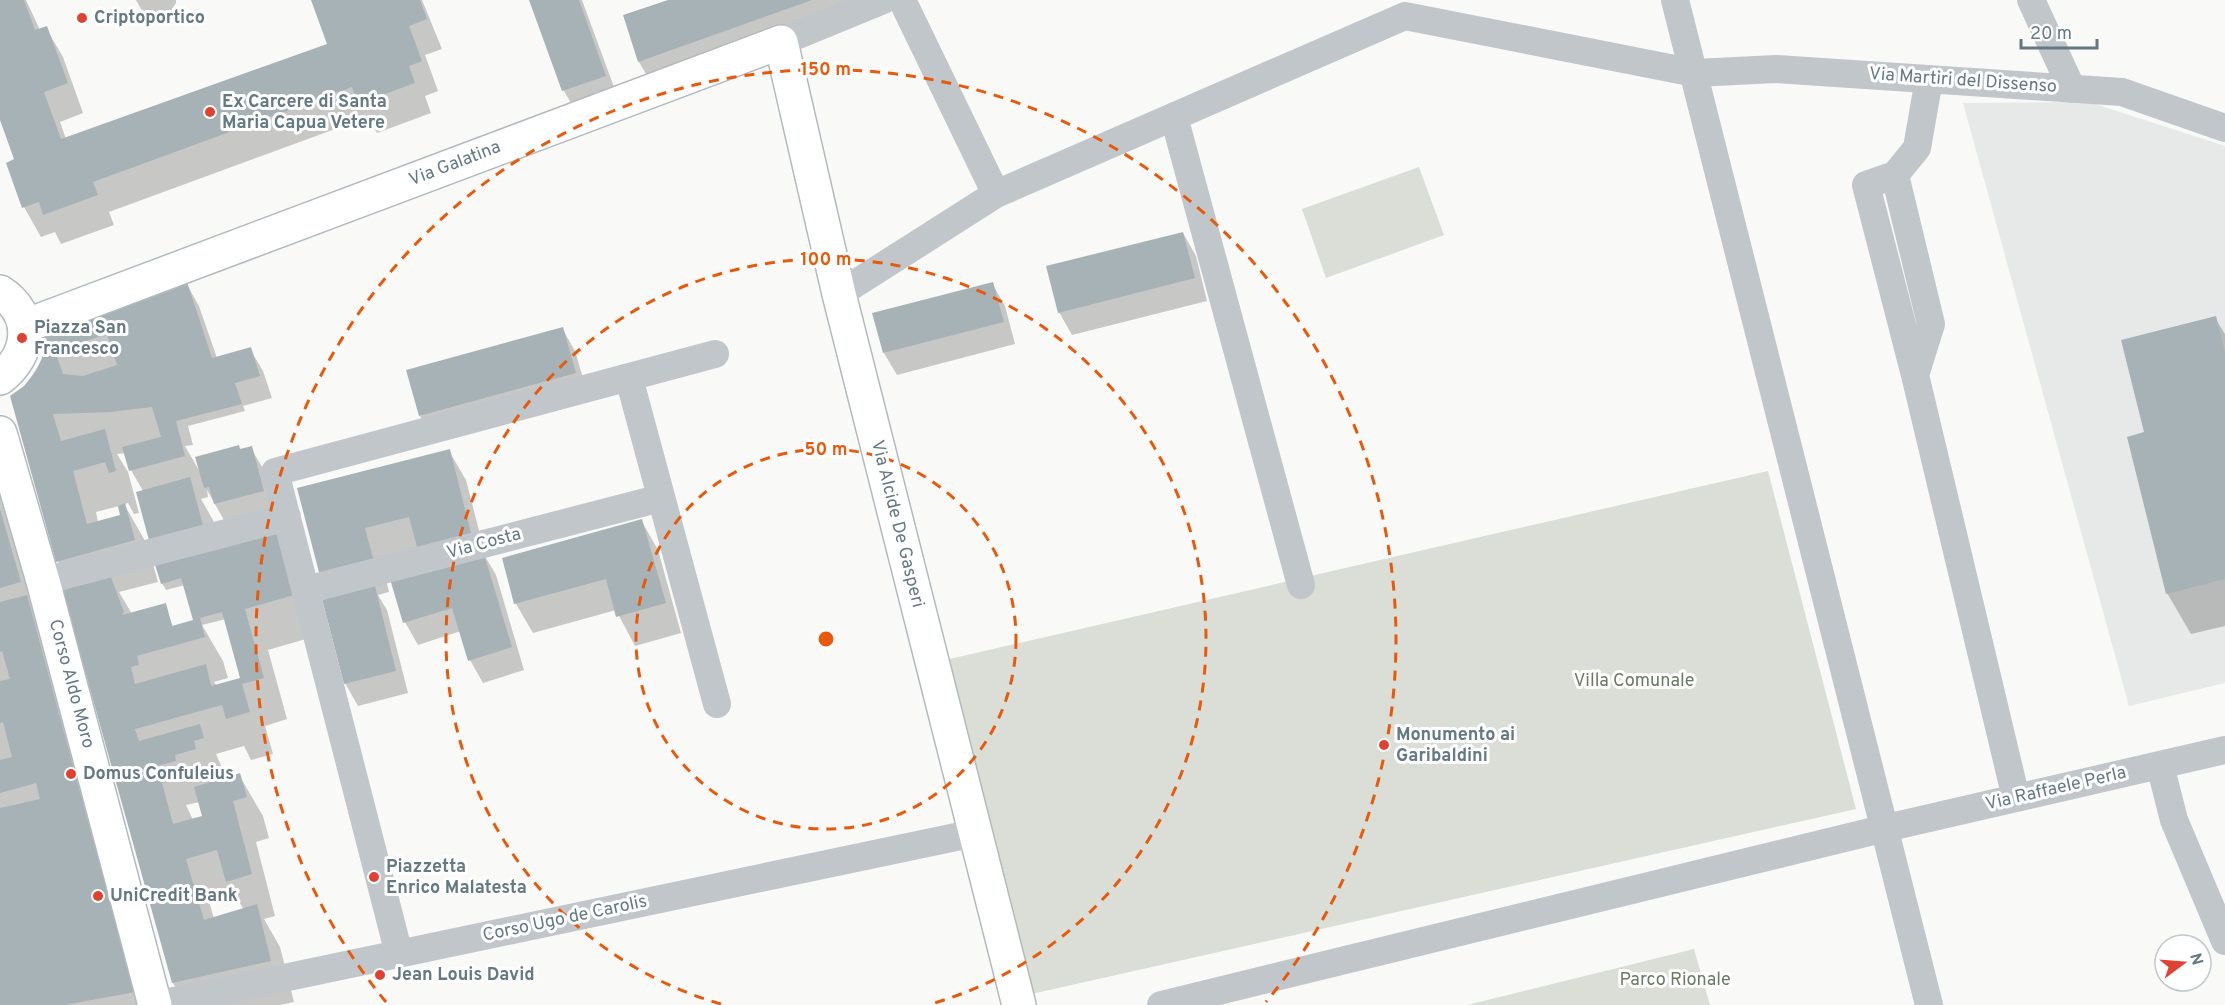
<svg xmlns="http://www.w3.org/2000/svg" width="2225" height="1005" viewBox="0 0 2225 1005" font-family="Overpass,sans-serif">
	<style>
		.built { fill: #e7e9e8 }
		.green { fill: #daded6 }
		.shadow { fill: #0003; fill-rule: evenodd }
		.building { fill: #a7b2b6; fill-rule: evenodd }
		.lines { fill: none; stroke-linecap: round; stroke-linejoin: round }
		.secondary-casing { stroke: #b3babe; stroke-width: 36 }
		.street { stroke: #c0c6c9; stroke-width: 28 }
		.secondary { stroke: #fff; stroke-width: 33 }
		.ring { fill: none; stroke: #e8590c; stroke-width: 3; stroke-dasharray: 10 8 }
		.poi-dot { fill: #e04231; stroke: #fff; stroke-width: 2 }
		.labels { text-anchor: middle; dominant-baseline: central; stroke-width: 6; stroke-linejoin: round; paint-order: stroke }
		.poi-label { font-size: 18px; font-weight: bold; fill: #657982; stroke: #fff; text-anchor: start }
		.street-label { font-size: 18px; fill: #657982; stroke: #fff }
		.park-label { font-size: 18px; fill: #6b7a64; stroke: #fff }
		.centre { fill: #e8590c; stroke: #fff; stroke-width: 3 }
		.ring-label { font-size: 18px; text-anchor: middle; font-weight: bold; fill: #e8590c; stroke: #fff; stroke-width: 6; stroke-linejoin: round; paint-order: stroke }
	</style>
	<rect width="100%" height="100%" fill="#f9f9f7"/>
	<path class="built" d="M 2089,102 L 2225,146 L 2225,683 L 2129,706 L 1963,103 Z"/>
	<path class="green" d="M 1419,167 L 1444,235 L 1326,278 L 1302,209 Z
		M 1768,471 L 1856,809 L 1027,995 L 945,660 Z
		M 1694,949 L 1710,1005 L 1467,1005 Z"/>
	<path class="shadow" d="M 0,0 L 26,0 L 40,30 L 46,28 L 63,57 L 83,113 L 60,122 L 66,139 L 329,45 L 313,0 L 422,0 L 442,49 L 425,55 L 438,91 L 425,96 L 431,113 L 377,133 L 368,117 L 109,212 L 114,225 L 61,244 L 55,232 L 41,237 L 24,207 L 8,164 L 16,160 L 0,116 Z
		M 136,0 L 176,0 L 176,3 L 168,15 L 153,18 L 141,9 Z
		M 531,0 L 582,0 L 618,98 L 577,113 L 564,91 Z
		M 672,0 L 862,0 L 652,84 L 639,62 L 625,16 Z
		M 1183,233 L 1196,256 L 1207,301 L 1072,335 L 1059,312 Z
		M 186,283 L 199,306 L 217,358 L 250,349 L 263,371 L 272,398 L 243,406 L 245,411 L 188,426 L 193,445 L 185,446 L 200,472 L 251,448 L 275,489 L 316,636 L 268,650 L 287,719 L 265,726 L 273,754 L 251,760 L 244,746 L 216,754 L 227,779 L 239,775 L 263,816 L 269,838 L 256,842 L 275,916 L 264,919 L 280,947 L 294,1002 L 280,1005 L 186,1005 L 173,983 L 71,584 L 58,561 L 25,387 L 43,358 L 45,333 ZM 126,453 L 131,470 L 143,491 L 162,583 L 166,590 L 185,585 L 195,621 L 173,627 L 165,605 L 132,614 L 119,592 L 158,582 L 148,546 L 124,504 L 128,503 L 134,514 L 139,513 L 128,472 L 117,454 ZM 207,490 L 229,529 L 219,542 L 213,520 L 201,499 L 208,497 ZM 119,506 L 122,516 L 98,522 L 96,512 ZM 226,619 L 242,679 L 217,686 L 214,682 L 228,678 L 223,661 L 202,625 ZM 200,802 L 204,817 L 193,820 L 186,805 ZM 234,893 L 244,910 L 214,919 L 209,901 Z
		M 992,283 L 1005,306 L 1015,344 L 897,375 L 884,353 Z
		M 2215,318 L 2225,334 L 2225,626 L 2191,634 L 2167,593 L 2146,433 Z
		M 562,328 L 575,351 L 588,395 L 433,438 L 420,416 Z
		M 449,451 L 466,480 L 486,558 L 496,575 L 524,670 L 483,683 L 470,660 L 461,631 L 418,645 L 405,622 L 420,548 L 381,558 L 389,592 L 378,595 L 387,610 L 408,693 L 358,706 L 345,683 L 334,598 L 299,489 Z
		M 0,466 L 150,1005 L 0,1005 Z
		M 641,520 L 658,550 L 681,633 L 635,646 L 616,610 L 533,633 L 516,604 L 503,559 Z"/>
	<path class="building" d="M 0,0 L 24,0 L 35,30 L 47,26 L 68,83 L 44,92 L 61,139 L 327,44 L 311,0 L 420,0 L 427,19 L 409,26 L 422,61 L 409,66 L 415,83 L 358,104 L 352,87 L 93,182 L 98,195 L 43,215 L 39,202 L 22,208 L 6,163 L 14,159 L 0,120 Z
		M 529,0 L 579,0 L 606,76 L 562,91 Z
		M 668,0 L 812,0 L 638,62 L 623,15 Z
		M 1183,232 L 1195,278 L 1058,313 L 1046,266 Z
		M 187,282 L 212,358 L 251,347 L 260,376 L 235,383 L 242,404 L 176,421 L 185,456 L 129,471 L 122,447 L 161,437 L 152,407 L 110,412 L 53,414 L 61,441 L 105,429 L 116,471 L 109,473 L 105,462 L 73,471 L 87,524 L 120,515 L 118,506 L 125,503 L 135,540 L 56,562 L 10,396 L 24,386 L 36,371 L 42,358 L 44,332 ZM 107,334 L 117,365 L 83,376 L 63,374 L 55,351 Z
		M 993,282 L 1004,322 L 883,353 L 872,313 Z
		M 2216,316 L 2225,352 L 2225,579 L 2166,594 L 2127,437 L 2144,432 L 2121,340 Z
		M 563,327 L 576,373 L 419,416 L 406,370 Z
		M 239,445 L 240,449 L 252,446 L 264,491 L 214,504 L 209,487 L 204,488 L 195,457 Z
		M 450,449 L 471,533 L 417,547 L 409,517 L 365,528 L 374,562 L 320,576 L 297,488 Z
		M 190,477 L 204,529 L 150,544 L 136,492 Z
		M 0,509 L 21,582 L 0,588 Z
		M 642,519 L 666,603 L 616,617 L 606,579 L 514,604 L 502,558 Z
		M 274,525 L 294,595 L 245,609 L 264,678 L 242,684 L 250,712 L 226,719 L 222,705 L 135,729 L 139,741 L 200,724 L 204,738 L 194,741 L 196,749 L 175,755 L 176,761 L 157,766 L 159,773 L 167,770 L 170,780 L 162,783 L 173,824 L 202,816 L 194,787 L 240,773 L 247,797 L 233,801 L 252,874 L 226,882 L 217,850 L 186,859 L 204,920 L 257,904 L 271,961 L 172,983 L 61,585 L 109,572 L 124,612 L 122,615 L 166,603 L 172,626 L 193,620 L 181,578 L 161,584 L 153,558 ZM 222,612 L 240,678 L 211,686 L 206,664 L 135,684 L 131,667 L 139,665 L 137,656 L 205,637 L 200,618 Z
		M 483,551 L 512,647 L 468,661 L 452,608 L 403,623 L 390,579 Z
		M 375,586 L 396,671 L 344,684 L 322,599 Z
		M 27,595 L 87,818 L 135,992 L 65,1005 L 0,1005 L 0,808 L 40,799 L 36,783 L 0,793 L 0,760 L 12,757 L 3,722 L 0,723 L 0,681 L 10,679 L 2,651 L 0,652 L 0,602 Z"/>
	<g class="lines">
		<defs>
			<path id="secondary" d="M 0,292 C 35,314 31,355 0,378
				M 25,326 L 781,42 L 839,294 L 1019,1005
				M 0,433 L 43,581 L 155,1005"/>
		</defs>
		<use href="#secondary" class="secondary-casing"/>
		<path class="street" d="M 902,0 L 996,194
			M 1675,0 L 1929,1005
			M 2031,0 L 2072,89
			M 781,42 L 883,0
			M 1929,79 L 1917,148 L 1895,175 L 1866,185 L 1915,375 L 2016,798
			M 1174,117 L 1301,585
			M 1895,175 L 1931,324 L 1915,375
			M 839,294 L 996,194 L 1405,16 L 1695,73 L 1776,69 L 2122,92 L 2225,128
			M 629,378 L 717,704
			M 43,581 L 287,517
			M 306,590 L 661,498
			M 2160,765 L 2174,820 L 2225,941
			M 399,954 L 275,472 L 715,354
			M 155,1005 L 975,833
			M 1161,1005 L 1886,828 L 2225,750"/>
		<use href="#secondary" class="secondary"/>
	</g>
	<g class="ring">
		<circle cx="826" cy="639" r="190"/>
		<path d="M721 1004A380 380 0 1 1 931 1004"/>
		<path d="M386 1002A570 570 0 1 1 1266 1002"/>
	</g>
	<g class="poi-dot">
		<circle cx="82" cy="18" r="6"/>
		<circle cx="210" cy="112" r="6"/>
		<circle cx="22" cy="338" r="6"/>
		<circle cx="1384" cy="745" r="6"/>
		<circle cx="71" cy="774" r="6"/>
		<circle cx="374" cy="877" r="6"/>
		<circle cx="98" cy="896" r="6"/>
		<circle cx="380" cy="975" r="6"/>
	</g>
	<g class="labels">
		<g class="poi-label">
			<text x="94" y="18">Criptoportico</text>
			<text x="222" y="102">Ex Carcere di Santa<tspan x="222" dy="21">Maria Capua Vetere</tspan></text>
			<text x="34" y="328">Piazza San<tspan x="34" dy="21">Francesco</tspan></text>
			<text x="1396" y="735">Monumento ai<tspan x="1396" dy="21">Garibaldini</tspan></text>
			<text x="83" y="774">Domus Confuleius</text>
			<text x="386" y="867">Piazzetta<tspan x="386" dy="21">Enrico Malatesta</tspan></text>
			<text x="110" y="896">UniCredit Bank</text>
			<text x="392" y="975">Jean Louis David</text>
		</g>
		<g class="street-label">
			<text transform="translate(1963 81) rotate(4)">Via Martiri del Dissenso</text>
			<text transform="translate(455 164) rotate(-21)">Via Galatina</text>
			<text transform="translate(897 524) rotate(76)">Via Alcide De Gasperi</text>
			<text transform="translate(484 544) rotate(-15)">Via Costa</text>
			<text transform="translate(71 684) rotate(75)">Corso Aldo Moro</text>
			<text transform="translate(2056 789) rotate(-13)">Via Raffaele Perla</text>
			<text transform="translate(565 919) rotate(-12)">Corso Ugo de Carolis</text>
		</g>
		<g class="park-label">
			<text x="1634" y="681">Villa Comunale</text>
			<text x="1675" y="980">Parco Rionale</text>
		</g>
	</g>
	<circle cx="826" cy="639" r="9" class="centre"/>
	<g class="ring-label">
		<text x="826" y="75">150 m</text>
		<text x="826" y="265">100 m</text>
		<text x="826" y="455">50 m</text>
	</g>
	<g transform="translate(2183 963) rotate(74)"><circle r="28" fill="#ffffff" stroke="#c1c9cd" stroke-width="1.5"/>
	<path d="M0-4.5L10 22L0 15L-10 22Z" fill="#e04231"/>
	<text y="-9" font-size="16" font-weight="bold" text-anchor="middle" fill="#657982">N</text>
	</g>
	<path d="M2021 39v9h76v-9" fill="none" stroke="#657982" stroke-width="3"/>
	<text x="2030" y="39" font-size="18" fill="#657982" stroke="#ffffff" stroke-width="4.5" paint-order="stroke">20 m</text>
</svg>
